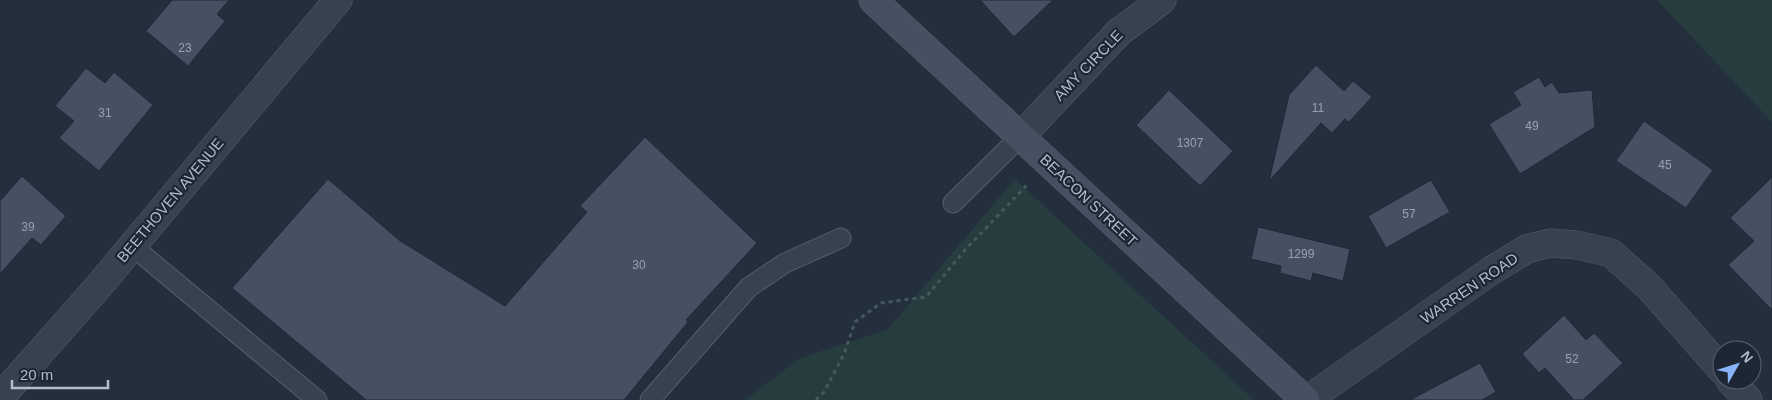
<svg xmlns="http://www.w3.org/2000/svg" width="1772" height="400" viewBox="0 0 1772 400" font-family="Arial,sans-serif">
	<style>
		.green { fill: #263c3f }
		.building { fill: #455162; stroke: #1f2835 }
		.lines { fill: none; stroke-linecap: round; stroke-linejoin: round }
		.lane-casing { stroke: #565f6c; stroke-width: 21 }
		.street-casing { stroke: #565f6c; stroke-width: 29 }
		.secondary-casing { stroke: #565f6c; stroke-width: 29 }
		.path { stroke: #44595c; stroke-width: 3; stroke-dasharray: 4 4; stroke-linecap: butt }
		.lane { stroke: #38414e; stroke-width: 19 }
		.street { stroke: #38414e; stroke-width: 28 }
		.secondary { stroke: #465061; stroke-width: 28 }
		.labels { text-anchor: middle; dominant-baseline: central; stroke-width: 4.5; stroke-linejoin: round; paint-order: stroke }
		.number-label { font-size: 12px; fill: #98a1af }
		.street-label { font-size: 15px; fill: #b4bcc9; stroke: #1d2633 }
	</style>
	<rect width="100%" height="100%" fill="#242f3e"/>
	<path class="green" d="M 1657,0 L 1772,0 L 1772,123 L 1771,121 Z
		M 1015,179 L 1254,400 L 745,400 L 800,358 L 887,330 Z"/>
	<path class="building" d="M 172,0 L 229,0 L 217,14 L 225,21 L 188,66 L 146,31 Z
		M 980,0 L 1053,0 L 1014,37 Z
		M 1316,65 L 1344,91 L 1353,81 L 1372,97 L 1349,122 L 1345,119 L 1332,133 L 1321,123 L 1269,181 L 1289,95 Z
		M 86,68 L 105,83 L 114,72 L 153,105 L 99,171 L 59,138 L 74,121 L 55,106 Z
		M 1539,77 L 1545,87 L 1552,82 L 1559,93 L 1592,90 L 1595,127 L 1520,174 L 1489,124 L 1521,105 L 1513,92 Z
		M 1169,90 L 1233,151 L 1200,186 L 1136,125 Z
		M 1644,121 L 1713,170 L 1686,208 L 1616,161 Z
		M 645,137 L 757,243 L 686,320 L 688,322 L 624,400 L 366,400 L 232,288 L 328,179 L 399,240 L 505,306 L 587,212 L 580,206 Z
		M 22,176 L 66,216 L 41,245 L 32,238 L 0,274 L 0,201 Z
		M 1772,177 L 1772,310 L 1728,265 L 1754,241 L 1730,218 Z
		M 1431,180 L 1450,212 L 1386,248 L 1368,216 Z
		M 1258,227 L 1350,249 L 1343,281 L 1313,273 L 1311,281 L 1280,273 L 1281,266 L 1251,259 Z
		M 1564,315 L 1586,340 L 1594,333 L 1623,363 L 1583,400 L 1574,400 L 1545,368 L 1539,373 L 1522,354 Z
		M 1480,363 L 1496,392 L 1482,400 L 1410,400 Z"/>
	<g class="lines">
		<defs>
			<path id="lane" d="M 953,203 L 1021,136
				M 132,246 L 317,400
				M 650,400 L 749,287 L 785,263 L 841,238"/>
			<path id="street" d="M 1021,136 L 1119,32 L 1162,0
				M 1730,380 L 1748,400
				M 0,398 L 98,287 L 338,0
				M 1307,400 L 1492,270 L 1527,249 L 1550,243 L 1577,245 L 1611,253 L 1649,287 L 1722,370"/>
			<path id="secondary" d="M 873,0 L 1305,400"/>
		</defs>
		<use href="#lane" class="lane-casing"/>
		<use href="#street" class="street-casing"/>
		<use href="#secondary" class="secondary-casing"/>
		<path class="path" d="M 816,400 L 824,392 L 844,354 L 855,322 L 881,303 L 926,297 L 965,250 L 1027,185"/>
		<use href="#lane" class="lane"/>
		<use href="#street" class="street"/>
		<use href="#secondary" class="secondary"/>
	</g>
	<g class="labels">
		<g class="number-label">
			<text x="185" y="48">23</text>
			<text x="1318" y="108">11</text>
			<text x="105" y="113">31</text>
			<text x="1532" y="126">49</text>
			<text x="1190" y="143">1307</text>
			<text x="1665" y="165">45</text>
			<text x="1409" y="214">57</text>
			<text x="28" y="227">39</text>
			<text x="1301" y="254">1299</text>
			<text x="639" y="265">30</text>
			<text x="1572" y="359">52</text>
		</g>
		<g class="street-label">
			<text transform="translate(1088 65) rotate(-46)">AMY CIRCLE</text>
			<text transform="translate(170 200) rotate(-50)">BEETHOVEN AVENUE</text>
			<text transform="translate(1089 200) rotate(43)">BEACON STREET</text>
			<text transform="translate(1469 288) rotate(-34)">WARREN ROAD</text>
		</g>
	</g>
	<g transform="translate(1737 365) rotate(51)"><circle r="24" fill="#1d2633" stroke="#59626f"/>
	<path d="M0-4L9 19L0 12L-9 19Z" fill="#8ab4f8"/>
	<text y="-8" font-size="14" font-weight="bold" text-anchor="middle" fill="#b4bcc9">N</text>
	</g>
	<path d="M12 380v8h96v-8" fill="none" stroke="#b4bcc9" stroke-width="2.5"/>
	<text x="20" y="380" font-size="15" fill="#b4bcc9" stroke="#1d2633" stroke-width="4" paint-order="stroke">20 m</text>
</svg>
